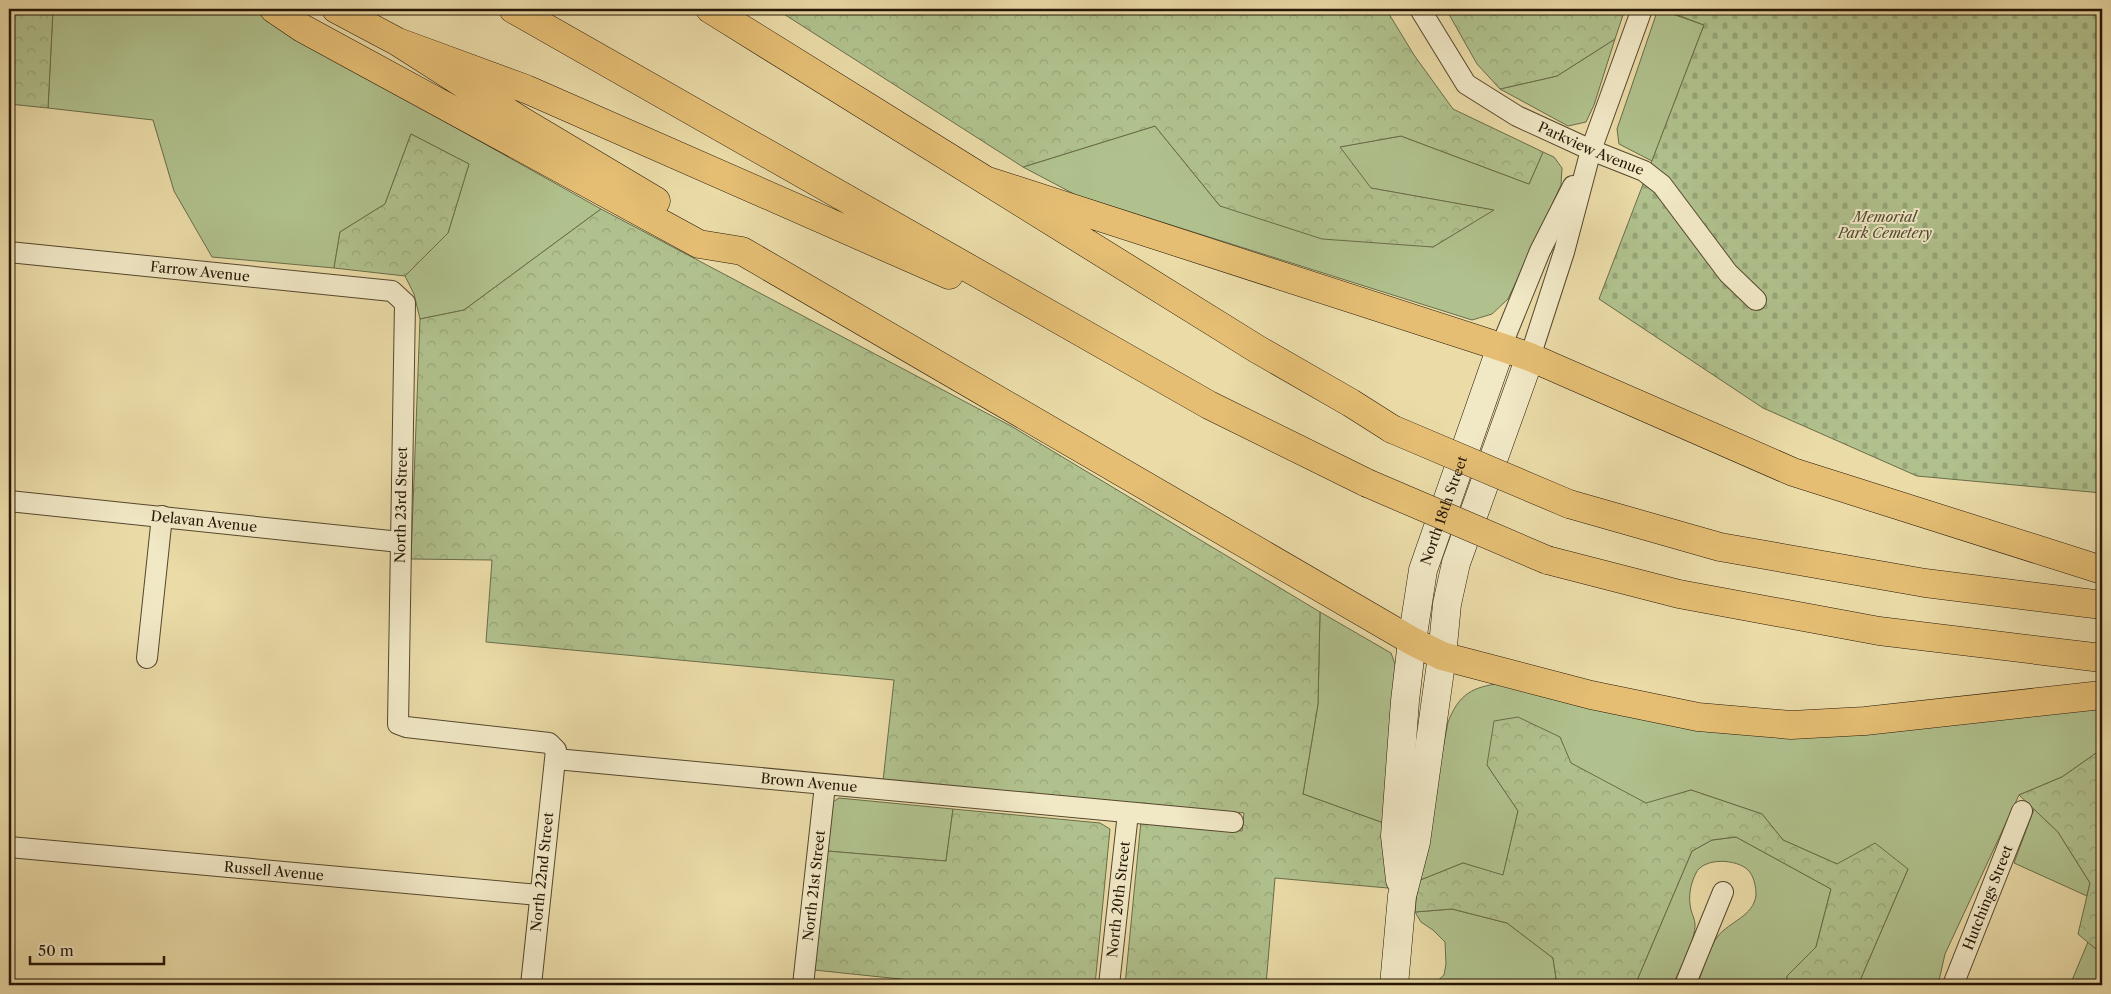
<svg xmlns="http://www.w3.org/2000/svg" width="2111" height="994" viewBox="0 0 2111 994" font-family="'Libre Caslon Text',serif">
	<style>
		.grass { fill: #b0c18d; stroke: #6a6c49 }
		.forest { fill: url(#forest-crowns); stroke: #6a6c49 }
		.cemetery { fill: url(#cemetery-stones); stroke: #6a6c49 }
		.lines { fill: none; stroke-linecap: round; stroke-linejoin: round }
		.street-casing { stroke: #56472e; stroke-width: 22 }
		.secondary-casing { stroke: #251605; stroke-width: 29 }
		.highway-casing { stroke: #251605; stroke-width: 29 }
		.street { stroke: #f1e8c6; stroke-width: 20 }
		.secondary { stroke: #f1e8c6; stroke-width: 28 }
		.highway { stroke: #e5be74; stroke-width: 28 }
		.highway-bridge-casing { stroke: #251605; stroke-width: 29; stroke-linecap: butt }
		.highway-bridge { stroke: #e5be74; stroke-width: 28 }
		.labels { text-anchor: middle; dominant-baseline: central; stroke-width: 4; stroke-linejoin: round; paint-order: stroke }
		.street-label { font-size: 14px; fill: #251605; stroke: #f1e8c6 }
		.park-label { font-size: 14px; font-style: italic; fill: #4f492e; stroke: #f1e8c6 }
	</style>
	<defs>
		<pattern id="forest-crowns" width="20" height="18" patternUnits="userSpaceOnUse" patternTransform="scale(1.25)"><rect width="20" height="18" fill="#b0c18d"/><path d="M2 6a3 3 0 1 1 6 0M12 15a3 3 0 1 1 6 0" fill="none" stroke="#97a578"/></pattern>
		<pattern id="cemetery-stones" width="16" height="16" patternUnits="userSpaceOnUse" patternTransform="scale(1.25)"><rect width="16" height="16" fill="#b0c18d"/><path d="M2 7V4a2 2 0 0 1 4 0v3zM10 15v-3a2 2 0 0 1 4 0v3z" fill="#97a578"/></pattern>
	</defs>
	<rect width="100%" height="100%" fill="#eadba7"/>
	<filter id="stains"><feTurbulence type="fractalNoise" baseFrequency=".004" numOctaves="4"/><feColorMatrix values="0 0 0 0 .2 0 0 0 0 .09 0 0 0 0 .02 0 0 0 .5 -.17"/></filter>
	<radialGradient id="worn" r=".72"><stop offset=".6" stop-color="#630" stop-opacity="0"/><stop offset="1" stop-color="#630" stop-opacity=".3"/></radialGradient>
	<path class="grass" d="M 53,9 L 252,9 L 294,37 L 601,209 L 464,310 L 420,319 L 414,294 L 405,276 L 448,233 L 469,164 L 411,134 L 385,204 L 340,232 L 334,268 L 212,257 L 174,191 L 153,120 L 48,108 Z
		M 1658,9 L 1704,25 L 1652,161 L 1619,144 L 1617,129 Z
		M 1615,39 L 1594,105 L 1586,122 L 1568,126 L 1500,89 L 1557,76 Z
		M 1155,126 L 1220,206 L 1433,247 L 1493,210 L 1370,188 L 1339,147 L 1401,136 L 1529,184 L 1543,152 L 1554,157 L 1562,168 L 1561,185 L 1508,299 L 1492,314 L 1472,320 L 1076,195 L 1023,167 Z
		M 1320,612 L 1391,653 L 1398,672 L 1389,825 L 1303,794 L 1318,704 Z
		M 1496,684 L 1649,720 L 2102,706 L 2102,749 L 2062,777 L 2019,795 L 1945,954 L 1938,985 L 1858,985 L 1908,869 L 1837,864 L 1783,840 L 1762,814 L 1691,790 L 1646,804 L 1570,763 L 1560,737 L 1487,765 L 1518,811 L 1503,876 L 1463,863 L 1418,881 L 1448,722 C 1458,697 1469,688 1496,684 Z
		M 839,798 L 953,809 L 946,861 L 827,851 L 833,802 Z
		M 2034,809 L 2058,832 L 2090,883 L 2087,896 L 2014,863 Z
		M 1736,837 L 1831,889 L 1816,947 L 1787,976 L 1787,985 L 1697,985 C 1703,971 1709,947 1718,936 C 1729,922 1754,916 1756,895 C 1756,887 1754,876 1748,870 C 1737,859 1704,857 1696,873 C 1690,885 1688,897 1691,910 C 1692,914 1695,920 1695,924 C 1696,940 1679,970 1673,985 L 1635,985 L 1692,851 L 1712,840 Z
		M 1452,909 L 1507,923 L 1553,958 L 1557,985 L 1430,985 L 1435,983 L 1444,975 L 1446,964 L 1445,942 L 1433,930 L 1421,922 L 1415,912 Z
		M 2088,942 L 2102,954 L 2102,985 L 2070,985 Z"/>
	<path class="forest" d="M 9,9 L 53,9 L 48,108 L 9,104 Z
		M 776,9 L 1386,9 L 1414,55 L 1453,109 L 1543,152 L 1529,184 L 1401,136 L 1340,147 L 1371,188 L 1494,210 L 1433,247 L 1322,239 L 1220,206 L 1155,126 L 1023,167 Z
		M 1446,9 L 1625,9 L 1615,39 L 1557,76 L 1500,89 L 1477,64 Z
		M 411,134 L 469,164 L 448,233 L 405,276 L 334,268 L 340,232 L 385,204 Z
		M 601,209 L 1011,426 L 1320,612 L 1318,704 L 1303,794 L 1389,825 L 1388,888 L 1275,878 L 1266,985 L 1125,985 L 1141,821 L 1242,831 L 1244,813 L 883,781 L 894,680 L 486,642 L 492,560 L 411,559 L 420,319 L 464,310 Z
		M 1518,717 L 1560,737 L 1571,763 L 1646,803 L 1691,790 L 1762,814 L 1783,840 L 1837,864 L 1875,843 L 1908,869 L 1858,985 L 1787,985 L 1787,976 L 1816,947 L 1831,889 L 1736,837 L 1712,840 L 1692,851 L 1635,985 L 1557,985 L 1553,958 L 1507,923 L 1452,909 L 1415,912 L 1418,881 L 1463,863 L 1503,875 L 1518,811 L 1487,765 L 1494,721 Z
		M 2102,749 L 2102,954 L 2078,934 L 2090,883 L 2058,832 L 2019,795 L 2062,777 Z
		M 953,809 L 1100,823 L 1110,829 L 1095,985 L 957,985 L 814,970 L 827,851 L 946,861 Z"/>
	<path class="cemetery" d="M 1662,9 L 2102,9 L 2102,493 L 1917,476 L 1763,408 L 1599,299 L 1704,25 Z"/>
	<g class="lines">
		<defs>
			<g id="street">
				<path id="s1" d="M 1420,9 L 1466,84 L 1517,116 L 1591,150 L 1644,171 L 1662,185 L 1728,273 L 1756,300"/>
				<path id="s2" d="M 9,252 L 392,291 L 405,303 L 398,724 L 406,727 L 549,743 L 556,750 L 531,985"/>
				<path d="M 1501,347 L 1540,251 L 1573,186"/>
				<path d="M 1530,357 L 1564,252 L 1591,150 L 1642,9"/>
				<path id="s3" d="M 9,501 L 400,542"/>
				<path d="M 147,658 L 162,516"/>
				<path id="s4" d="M 556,759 L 1233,822"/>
				<path id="s5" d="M 9,847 L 539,895"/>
				<path id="s6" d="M 803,985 L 825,785"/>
				<path id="s7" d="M 1109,985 L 1128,813"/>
				<path d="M 1685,985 L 1723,892"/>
				<path id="s8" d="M 1953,985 L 2022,811"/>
			</g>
			<g id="secondary">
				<path id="s9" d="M 1400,880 L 1395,836 L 1405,701 L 1412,641 L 1423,570 L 1501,347"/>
				<path d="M 1394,985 L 1402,896 L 1416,842 L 1442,656 L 1447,604 L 1456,563 L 1530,357"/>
			</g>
			<path id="highway" d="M 274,9 L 302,28 L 699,244 L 742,251 L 1412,641 L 1442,656 L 1591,695 L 1698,717 L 1791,725 L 1865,721 L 2102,695
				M 336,9 L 398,42 L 520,120 L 656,201
				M 513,9 L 1209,405 L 1367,483
				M 710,9 L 1257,349 L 1351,403 L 1392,429
				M 398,42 L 526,89 L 949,275
				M 985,180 L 1501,347 L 1530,357 L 1793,472 L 2102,570
				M 1569,504 L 1720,547 L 1925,583 L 2102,605
				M 1547,560 L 1679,594 L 1879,631 L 2102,658"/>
		</defs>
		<use href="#street" class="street-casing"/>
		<use href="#secondary" class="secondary-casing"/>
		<use href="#highway" class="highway-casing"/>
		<use href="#street" class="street"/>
		<use href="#secondary" class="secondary"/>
		<use href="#highway" class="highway"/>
		<defs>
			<path id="highway-bridge" d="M 1392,429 L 1569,504
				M 1367,483 L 1547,560"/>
		</defs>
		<use href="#highway-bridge" class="highway-bridge-casing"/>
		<use href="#highway-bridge" class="highway-bridge"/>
	</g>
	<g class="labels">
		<g class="street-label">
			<text stroke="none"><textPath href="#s1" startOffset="229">Parkview Avenue</textPath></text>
			<text stroke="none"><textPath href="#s2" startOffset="192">Farrow Avenue</textPath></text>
			<text transform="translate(401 505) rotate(-89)">North 23rd Street</text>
			<text stroke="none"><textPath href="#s9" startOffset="375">North 18th Street</textPath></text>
			<text stroke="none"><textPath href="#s3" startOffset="196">Delavan Avenue</textPath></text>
			<text stroke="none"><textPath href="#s4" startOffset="254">Brown Avenue</textPath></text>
			<text stroke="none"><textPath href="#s5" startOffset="266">Russell Avenue</textPath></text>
			<text transform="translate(542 872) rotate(-84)">North 22nd Street</text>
			<text stroke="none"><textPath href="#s6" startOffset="100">North 21st Street</textPath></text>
			<text stroke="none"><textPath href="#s8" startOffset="94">Hutchings Street</textPath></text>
			<text stroke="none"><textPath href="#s7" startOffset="86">North 20th Street</textPath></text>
		</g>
		<g class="park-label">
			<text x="1885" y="217">Memorial<tspan x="1885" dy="16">Park Cemetery</tspan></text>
		</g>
	</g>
	<rect width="2111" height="994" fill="none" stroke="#eadba7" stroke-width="30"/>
	<rect x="10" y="10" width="2091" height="974" fill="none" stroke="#251605" stroke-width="2.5"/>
	<rect x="15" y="15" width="2081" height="964" fill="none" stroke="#251605"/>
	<path d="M30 956v8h134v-8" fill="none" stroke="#251605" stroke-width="2.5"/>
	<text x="38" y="956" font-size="15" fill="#251605" stroke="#f1e8c6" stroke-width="4" paint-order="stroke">50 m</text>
	<rect width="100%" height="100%" filter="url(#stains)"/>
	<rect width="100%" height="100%" fill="url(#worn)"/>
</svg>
